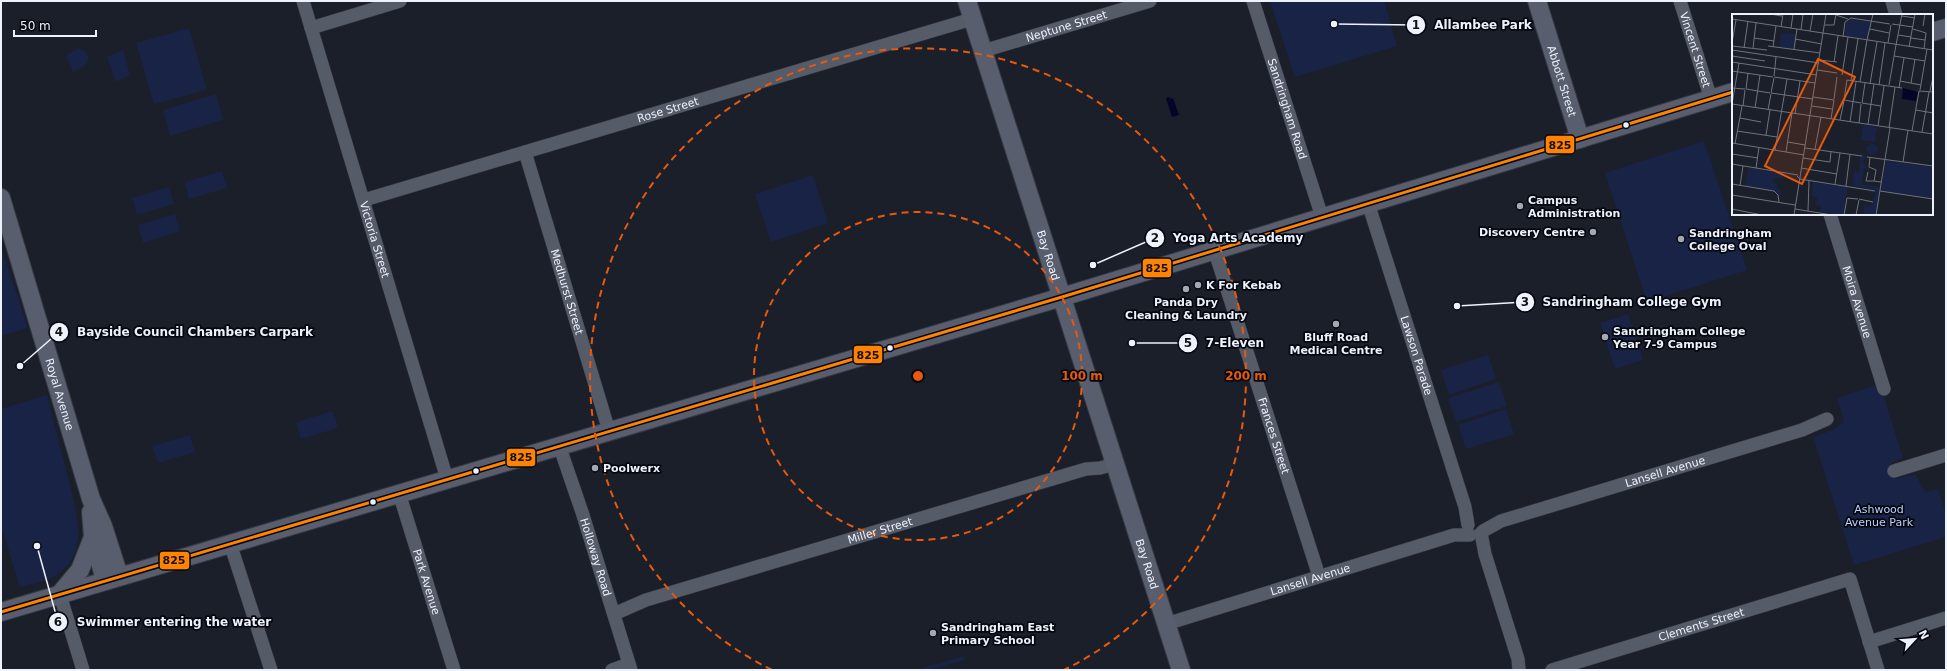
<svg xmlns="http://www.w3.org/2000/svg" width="1947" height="671" viewBox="0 0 1947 671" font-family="'DejaVu Sans',sans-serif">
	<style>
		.green { fill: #192345 }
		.water { fill: #040328 }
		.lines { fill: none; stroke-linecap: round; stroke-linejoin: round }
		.street-casing { stroke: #363942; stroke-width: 14 }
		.secondary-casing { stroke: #363942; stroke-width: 20 }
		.street { stroke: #565b68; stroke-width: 13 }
		.secondary { stroke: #585e6d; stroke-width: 18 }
		.bus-1-casing { stroke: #05070f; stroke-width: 6 }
		.bus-1 { stroke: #ff8200; stroke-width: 3 }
		.ring { fill: none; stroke: #e8590c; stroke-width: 2; stroke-dasharray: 7 5 }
		.bus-dot { fill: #edf2fd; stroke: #05070f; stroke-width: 1.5 }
		.poi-dot { fill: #a4a8b3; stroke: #05070f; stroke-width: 1.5 }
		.labels { text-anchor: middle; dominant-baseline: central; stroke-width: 3.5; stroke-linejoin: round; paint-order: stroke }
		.street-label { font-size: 11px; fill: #edf2fd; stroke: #05070f }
		.poi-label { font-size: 11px; font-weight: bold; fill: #edf2fd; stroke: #05070f; text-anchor: start }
		.park-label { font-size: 11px; fill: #bdcffe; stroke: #05070f }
		.inset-road { fill: none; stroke: #6f737e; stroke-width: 1 }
		.view { fill: #e8590c; fill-opacity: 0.15; stroke: #e8590c; stroke-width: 2 }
		.inset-edge { fill: none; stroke: #edf2fd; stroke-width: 2 }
		.centre { fill: #e8590c; stroke: #05070f; stroke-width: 2 }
		.ring-label { font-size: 12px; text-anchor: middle; font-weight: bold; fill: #e8590c; stroke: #05070f; stroke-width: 3.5; stroke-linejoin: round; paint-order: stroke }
		.leader { fill: none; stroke: #edf2fd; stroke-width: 1.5 }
		.callout-dot { fill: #edf2fd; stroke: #05070f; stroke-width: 1.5 }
		.mark-label { font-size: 12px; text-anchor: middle; font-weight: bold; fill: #111 }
		.callout-label { font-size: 12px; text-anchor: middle; font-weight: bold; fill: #edf2fd; stroke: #05070f; stroke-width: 3.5; stroke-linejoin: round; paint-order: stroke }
		.line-badge { stroke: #05070f; stroke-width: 1.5 }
		.pale-badge-label { font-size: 11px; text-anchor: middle; font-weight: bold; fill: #111 }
	</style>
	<rect width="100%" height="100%" fill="#1b1f2a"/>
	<path class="green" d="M 1270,1 L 1384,1 L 1397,46 L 1295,77 Z
		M 189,28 L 207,90 L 154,104 L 136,43 Z
		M 78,48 L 85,51 L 89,58 L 86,65 L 73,72 L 66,56 Z
		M 123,50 L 130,75 L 116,82 L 107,57 Z
		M 216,94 L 223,120 L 170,136 L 163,110 Z
		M 1704,141 L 1747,270 L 1647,302 L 1605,173 Z
		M 222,171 L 227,188 L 189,199 L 185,182 Z
		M 813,175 L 828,223 L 771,242 L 755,194 Z
		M 169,187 L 174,204 L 137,215 L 132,198 Z
		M 175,214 L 180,231 L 143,243 L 138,225 Z
		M 1,247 L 28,328 L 1,336 Z
		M 1628,314 L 1643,360 L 1615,369 L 1600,323 Z
		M 1488,355 L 1496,379 L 1449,395 L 1441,370 Z
		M 1499,382 L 1507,406 L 1456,422 L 1448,398 Z
		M 1880,384 L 1903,458 L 1891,463 L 1896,479 L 1915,474 L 1925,492 L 1938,489 L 1946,514 L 1946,537 L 1854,565 L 1813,437 L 1833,430 L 1844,422 L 1837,398 Z
		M 47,395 C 54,423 61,451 68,478 C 77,513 92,559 49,579 C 40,583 29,584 20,587 L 1,526 L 1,409 Z
		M 1506,409 L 1514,434 L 1466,449 L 1458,425 Z
		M 333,411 L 338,428 L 301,439 L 296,422 Z
		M 190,435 L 195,452 L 158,463 L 152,446 Z
		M 964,656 L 965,660 L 929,670 L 923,670 L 923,668 Z"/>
	<path class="water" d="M 1169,97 L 1170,99 L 1173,98 L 1179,115 L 1172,117 L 1166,98 Z"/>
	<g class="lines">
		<defs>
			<g id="street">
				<path id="s1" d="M 303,1 L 447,479"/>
				<path id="s2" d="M 1253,1 L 1322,217"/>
				<path id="s3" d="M 1680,1 L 1711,99"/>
				<path d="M 1892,1 L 1896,15"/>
				<path d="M 311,28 L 400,1"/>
				<path id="s4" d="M 983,51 L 1150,1"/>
				<path id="s5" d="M 525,152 L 609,431"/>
				<path id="s6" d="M 364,200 L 972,19"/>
				<path id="s7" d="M 1368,203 L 1465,507 L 1468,525"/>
				<path id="s8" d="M 1830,214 L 1884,389"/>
				<path id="s9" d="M 1214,249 L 1319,576"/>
				<path id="s10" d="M 559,445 L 582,512 L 631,670"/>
				<path d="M 1894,471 L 1946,455"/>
				<path id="s11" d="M 399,493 L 454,670"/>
				<path id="s12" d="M 1483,531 L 1501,521 L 1802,430 L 1827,419"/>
				<path d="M 1481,533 L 1485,554 L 1518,659 L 1519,670"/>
				<path d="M 230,543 L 271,670"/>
				<path d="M 60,595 L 83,670"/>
				<path id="s13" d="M 614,614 L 646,600 L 1086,469 L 1100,468 L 1115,464"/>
				<path id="s14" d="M 1166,624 L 1454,535 L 1470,535"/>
				<path d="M 1869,642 L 1946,618"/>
				<path d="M 612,670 L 629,664"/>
				<path id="s15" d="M 1552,670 L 1850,579 L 1878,670"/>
			</g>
			<g id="secondary">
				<path id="s16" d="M 967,1 L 1181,670"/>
				<path id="s17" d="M 1537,1 L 1580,139"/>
				<path d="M 1932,32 L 1946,28"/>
				<path id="s18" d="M 1,198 L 91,499 L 103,526 L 119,576"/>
				<path d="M 91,512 L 93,537 L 105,580"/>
				<path d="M 60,594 L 80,570 L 93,537"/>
				<path d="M 1,612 L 1062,297 L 1733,92"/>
			</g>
		</defs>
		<use href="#street" class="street-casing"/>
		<use href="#secondary" class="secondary-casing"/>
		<use href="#street" class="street"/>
		<use href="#secondary" class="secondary"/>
		<defs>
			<path id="bus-1" d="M 1,612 L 1062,297 L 1733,92"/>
		</defs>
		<use href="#bus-1" class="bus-1-casing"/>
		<use href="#bus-1" class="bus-1"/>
	</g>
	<g class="ring">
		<circle cx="918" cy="376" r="164"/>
		<path d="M772 670A328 328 0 1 1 1064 670"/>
	</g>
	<g class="bus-dot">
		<circle cx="1626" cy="125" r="3.5"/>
		<circle cx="890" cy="348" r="3.5"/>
		<circle cx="476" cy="471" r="3.5"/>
		<circle cx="373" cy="502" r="3.5"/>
	</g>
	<g class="poi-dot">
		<circle cx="1520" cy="206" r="4"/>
		<circle cx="1593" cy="232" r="4"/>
		<circle cx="1681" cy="239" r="4"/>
		<circle cx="1198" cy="285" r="4"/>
		<circle cx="1186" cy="289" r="4"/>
		<circle cx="1336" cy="324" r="4"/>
		<circle cx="1605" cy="337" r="4"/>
		<circle cx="595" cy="468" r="4"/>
		<circle cx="933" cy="633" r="4"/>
	</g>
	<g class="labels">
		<g class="street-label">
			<text stroke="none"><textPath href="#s4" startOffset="87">Neptune Street</textPath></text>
			<text stroke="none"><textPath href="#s3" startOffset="51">Vincent Street</textPath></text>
			<text stroke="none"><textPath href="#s17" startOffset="84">Abbott Street</textPath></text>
			<text stroke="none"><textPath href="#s2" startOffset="113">Sandringham Road</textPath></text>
			<text stroke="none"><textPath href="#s6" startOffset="317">Rose Street</textPath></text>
			<text stroke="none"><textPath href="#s1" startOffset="249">Victoria Street</textPath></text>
			<text stroke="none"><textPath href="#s16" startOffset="267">Bay Road</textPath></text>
			<text stroke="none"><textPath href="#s5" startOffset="146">Medhurst Street</textPath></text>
			<text stroke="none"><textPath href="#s8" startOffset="92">Moira Avenue</textPath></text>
			<text stroke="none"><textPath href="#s7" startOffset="160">Lawson Parade</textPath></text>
			<text stroke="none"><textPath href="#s18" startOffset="205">Royal Avenue</textPath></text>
			<text stroke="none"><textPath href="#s9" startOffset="196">Frances Street</textPath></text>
			<text stroke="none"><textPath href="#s12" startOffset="192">Lansell Avenue</textPath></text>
			<text stroke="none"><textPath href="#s13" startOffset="279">Miller Street</textPath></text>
			<text stroke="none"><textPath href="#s10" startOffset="118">Holloway Road</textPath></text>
			<text stroke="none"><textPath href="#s16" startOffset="591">Bay Road</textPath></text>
			<text stroke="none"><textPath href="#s14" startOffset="151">Lansell Avenue</textPath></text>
			<text stroke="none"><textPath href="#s11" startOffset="93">Park Avenue</textPath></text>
			<text stroke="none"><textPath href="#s15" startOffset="156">Clements Street</textPath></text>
		</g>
		<g class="poi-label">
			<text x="1528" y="200">Campus<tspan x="1528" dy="13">Administration</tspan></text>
			<text x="1585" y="232" text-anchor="end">Discovery Centre</text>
			<text x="1689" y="233">Sandringham<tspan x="1689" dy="13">College Oval</tspan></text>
			<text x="1206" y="285">K For Kebab</text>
			<text x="1186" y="302" text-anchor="middle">Panda Dry<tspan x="1186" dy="13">Cleaning &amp; Laundry</tspan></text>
			<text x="1613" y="331">Sandringham College<tspan x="1613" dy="13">Year 7-9 Campus</tspan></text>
			<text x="1336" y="337" text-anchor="middle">Bluff Road<tspan x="1336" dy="13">Medical Centre</tspan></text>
			<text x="603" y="468">Poolwerx</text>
			<text x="941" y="627">Sandringham East<tspan x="941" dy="13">Primary School</tspan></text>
		</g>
		<g class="park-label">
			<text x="1879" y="509">Ashwood<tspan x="1879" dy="13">Avenue Park</tspan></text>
		</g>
	</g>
	<g transform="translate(1732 14)">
		<rect width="201" height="201" fill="#1b1f2a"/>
		<path d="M 119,5 L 139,8 L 135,25 L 112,22 L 114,10 ZM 49,19 L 64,20 L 61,35 L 47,33 ZM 131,111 L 145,113 L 143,128 L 129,126 ZM134.5 135a5.5 5.5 0 1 1 11 0a5.5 5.5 0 1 1-11 0ZM 131,141 L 135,142 L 131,147 L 133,153 L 137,154 L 137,157 L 132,154 L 130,170 L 148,173 L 143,201 L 131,201 L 132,191 L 140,192 L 144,176 L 120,172 L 122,157 L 127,158 L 128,143 ZM 154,147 L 201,153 L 201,184 L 149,177 ZM 16,154 L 52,160 L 51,165 L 42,164 L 41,169 L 45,170 L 45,174 L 49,177 L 48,183 L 41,176 L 13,173 ZM 81,168 L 116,173 L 111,201 L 88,198 L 89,192 L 84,191 L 85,183 L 79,182 Z" fill="#192345"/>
		<path d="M 171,74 L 186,78 L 184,87 L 170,85 Z" fill="#040328"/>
		<path class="inset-road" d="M 38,0 L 50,2M 104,1 L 116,5M 170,2 L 183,4M 0,5 L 201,36M 160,10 L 181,13M 93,11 L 102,11 L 104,0M 191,12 L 193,0M 49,13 L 51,0M 59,14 L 61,0M 138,15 L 157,19M 181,15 L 194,19 L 192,35M 69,16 L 71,0M 78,17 L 81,0M 166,21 L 179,23M 111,23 L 113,8 L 119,4 L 158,10M 22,24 L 42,27M 179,24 L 193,26M 63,25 L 90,30M 135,26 L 141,0M 0,29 L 4,6M 156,29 L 159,11M 164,31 L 170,0M 0,32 L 35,36M 36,32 L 88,39M 41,33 L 44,12M 177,33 L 183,0M 12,34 L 16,7M 21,34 L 24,9M 62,35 L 65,15M 0,36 L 87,49M 0,42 L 33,47M 162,42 L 193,47M 87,46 L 105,48M 0,48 L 85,61M 102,48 L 106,22M 85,56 L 105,59M 0,57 L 41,63M 110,61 L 116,23M 42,62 L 44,43M 42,63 L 83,69M 119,67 L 126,25M 168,67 L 189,71M 128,68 L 135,26M 179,69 L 183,45M 138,70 L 145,28M 147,71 L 153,29M 157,71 L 164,31M 0,74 L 13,75M 167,74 L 172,44M 14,75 L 38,79M 14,75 L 16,59M 188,76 L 195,35M 198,77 L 201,63M 39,79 L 81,85M 39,79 L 42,64M 81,83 L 102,86M 102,85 L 105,63M 112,86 L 115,66 L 170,74M 112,86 L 129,89M 130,89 L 133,69M 130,89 L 149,92M 0,90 L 7,49M 0,90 L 201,120M 11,92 L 13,76M 80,92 L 100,95M 23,94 L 28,61M 36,96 L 39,80M 184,96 L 201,99M 63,100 L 68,67M 8,104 L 29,108M 99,105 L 102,86M 108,106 L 112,87M 118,108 L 124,68M 127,109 L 129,90M 136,110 L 142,70M 146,112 L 152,72M 157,114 L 163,73M 5,117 L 45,123M 180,117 L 187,77 L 201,78M 190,118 L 197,78M 34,121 L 38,96M 56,128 L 73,131M 0,129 L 72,141M 3,130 L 10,92M 73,134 L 130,142M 83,135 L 89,103M 43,136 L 55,65M 54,138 L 60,99M 0,140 L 26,144M 135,143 L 201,152M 138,143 L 137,153 L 144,156 L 142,167 L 149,168M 71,144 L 98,148 L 99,137M 171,148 L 176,116M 0,150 L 66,161M 24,154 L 27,133M 69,154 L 105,160M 136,158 L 134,167 L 142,167M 65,162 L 68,165 L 143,177M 0,170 L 42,177 L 46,181 L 47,188M 103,170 L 108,139M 8,172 L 11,152M 114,172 L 118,140M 148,177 L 201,185M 0,181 L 63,191M 127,185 L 141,188M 0,195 L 30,201M 63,195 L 100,201M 76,197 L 77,167M 62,201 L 94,0M 112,201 L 115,184 L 126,185M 124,201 L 127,186M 144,201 L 158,114"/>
		<path class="view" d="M 86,45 L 123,63 L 70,170 L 33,152 Z"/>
		<rect width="201" height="201" class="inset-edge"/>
	</g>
	<circle cx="918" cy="376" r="6" class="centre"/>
	<g class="ring-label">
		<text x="1082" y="380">100 m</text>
		<text x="1246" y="380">200 m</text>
	</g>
	<path class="leader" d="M1334 24L1416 25M1093 265L1155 238M1457 306L1525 302M20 366L59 332M1132 343L1188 343M37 546L58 622"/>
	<g class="callout-dot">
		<circle cx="1334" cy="24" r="4"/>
		<circle cx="1093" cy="265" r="4"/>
		<circle cx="1457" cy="306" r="4"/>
		<circle cx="20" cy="366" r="4"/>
		<circle cx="1132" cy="343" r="4"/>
		<circle cx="37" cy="546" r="4"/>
		<circle cx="1416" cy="25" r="10"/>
		<circle cx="1155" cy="238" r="10"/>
		<circle cx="1525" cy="302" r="10"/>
		<circle cx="59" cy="332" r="10"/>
		<circle cx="1188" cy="343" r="10"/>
		<circle cx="58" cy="622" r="10"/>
	</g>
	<g class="mark-label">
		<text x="1416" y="29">1</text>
		<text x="1155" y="242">2</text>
		<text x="1525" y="306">3</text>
		<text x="59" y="336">4</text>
		<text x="1188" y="347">5</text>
		<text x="58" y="626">6</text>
	</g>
	<g class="callout-label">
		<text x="1483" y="29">Allambee Park</text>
		<text x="1238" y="242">Yoga Arts Academy</text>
		<text x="1632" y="306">Sandringham College Gym</text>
		<text x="195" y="336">Bayside Council Chambers Carpark</text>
		<text x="1235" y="347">7-Eleven</text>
		<text x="174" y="626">Swimmer entering the water</text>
	</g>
	<g class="line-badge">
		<rect x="1545" y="135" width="30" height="19" rx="4" fill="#ff8200"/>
		<rect x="1142" y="258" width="30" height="20" rx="4" fill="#ff8200"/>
		<rect x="853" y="345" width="30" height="19" rx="4" fill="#ff8200"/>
		<rect x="506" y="448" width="30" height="19" rx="4" fill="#ff8200"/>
		<rect x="159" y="551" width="31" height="19" rx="4" fill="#ff8200"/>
	</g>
	<g class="pale-badge-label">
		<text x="1560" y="149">825</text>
		<text x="1157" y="272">825</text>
		<text x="868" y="359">825</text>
		<text x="521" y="461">825</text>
		<text x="174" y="564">825</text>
	</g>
	<rect width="1947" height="671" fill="none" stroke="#edf2fd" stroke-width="4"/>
	<g transform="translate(1915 639) rotate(64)" stroke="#05070f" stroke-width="3" paint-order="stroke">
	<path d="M0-3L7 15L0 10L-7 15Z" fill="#edf2fd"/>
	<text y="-6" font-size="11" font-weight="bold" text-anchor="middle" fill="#edf2fd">N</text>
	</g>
	<path d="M14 30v6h82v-6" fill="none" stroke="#edf2fd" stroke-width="2"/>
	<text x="20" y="30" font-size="12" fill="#edf2fd" stroke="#05070f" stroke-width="3" paint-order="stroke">50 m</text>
</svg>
